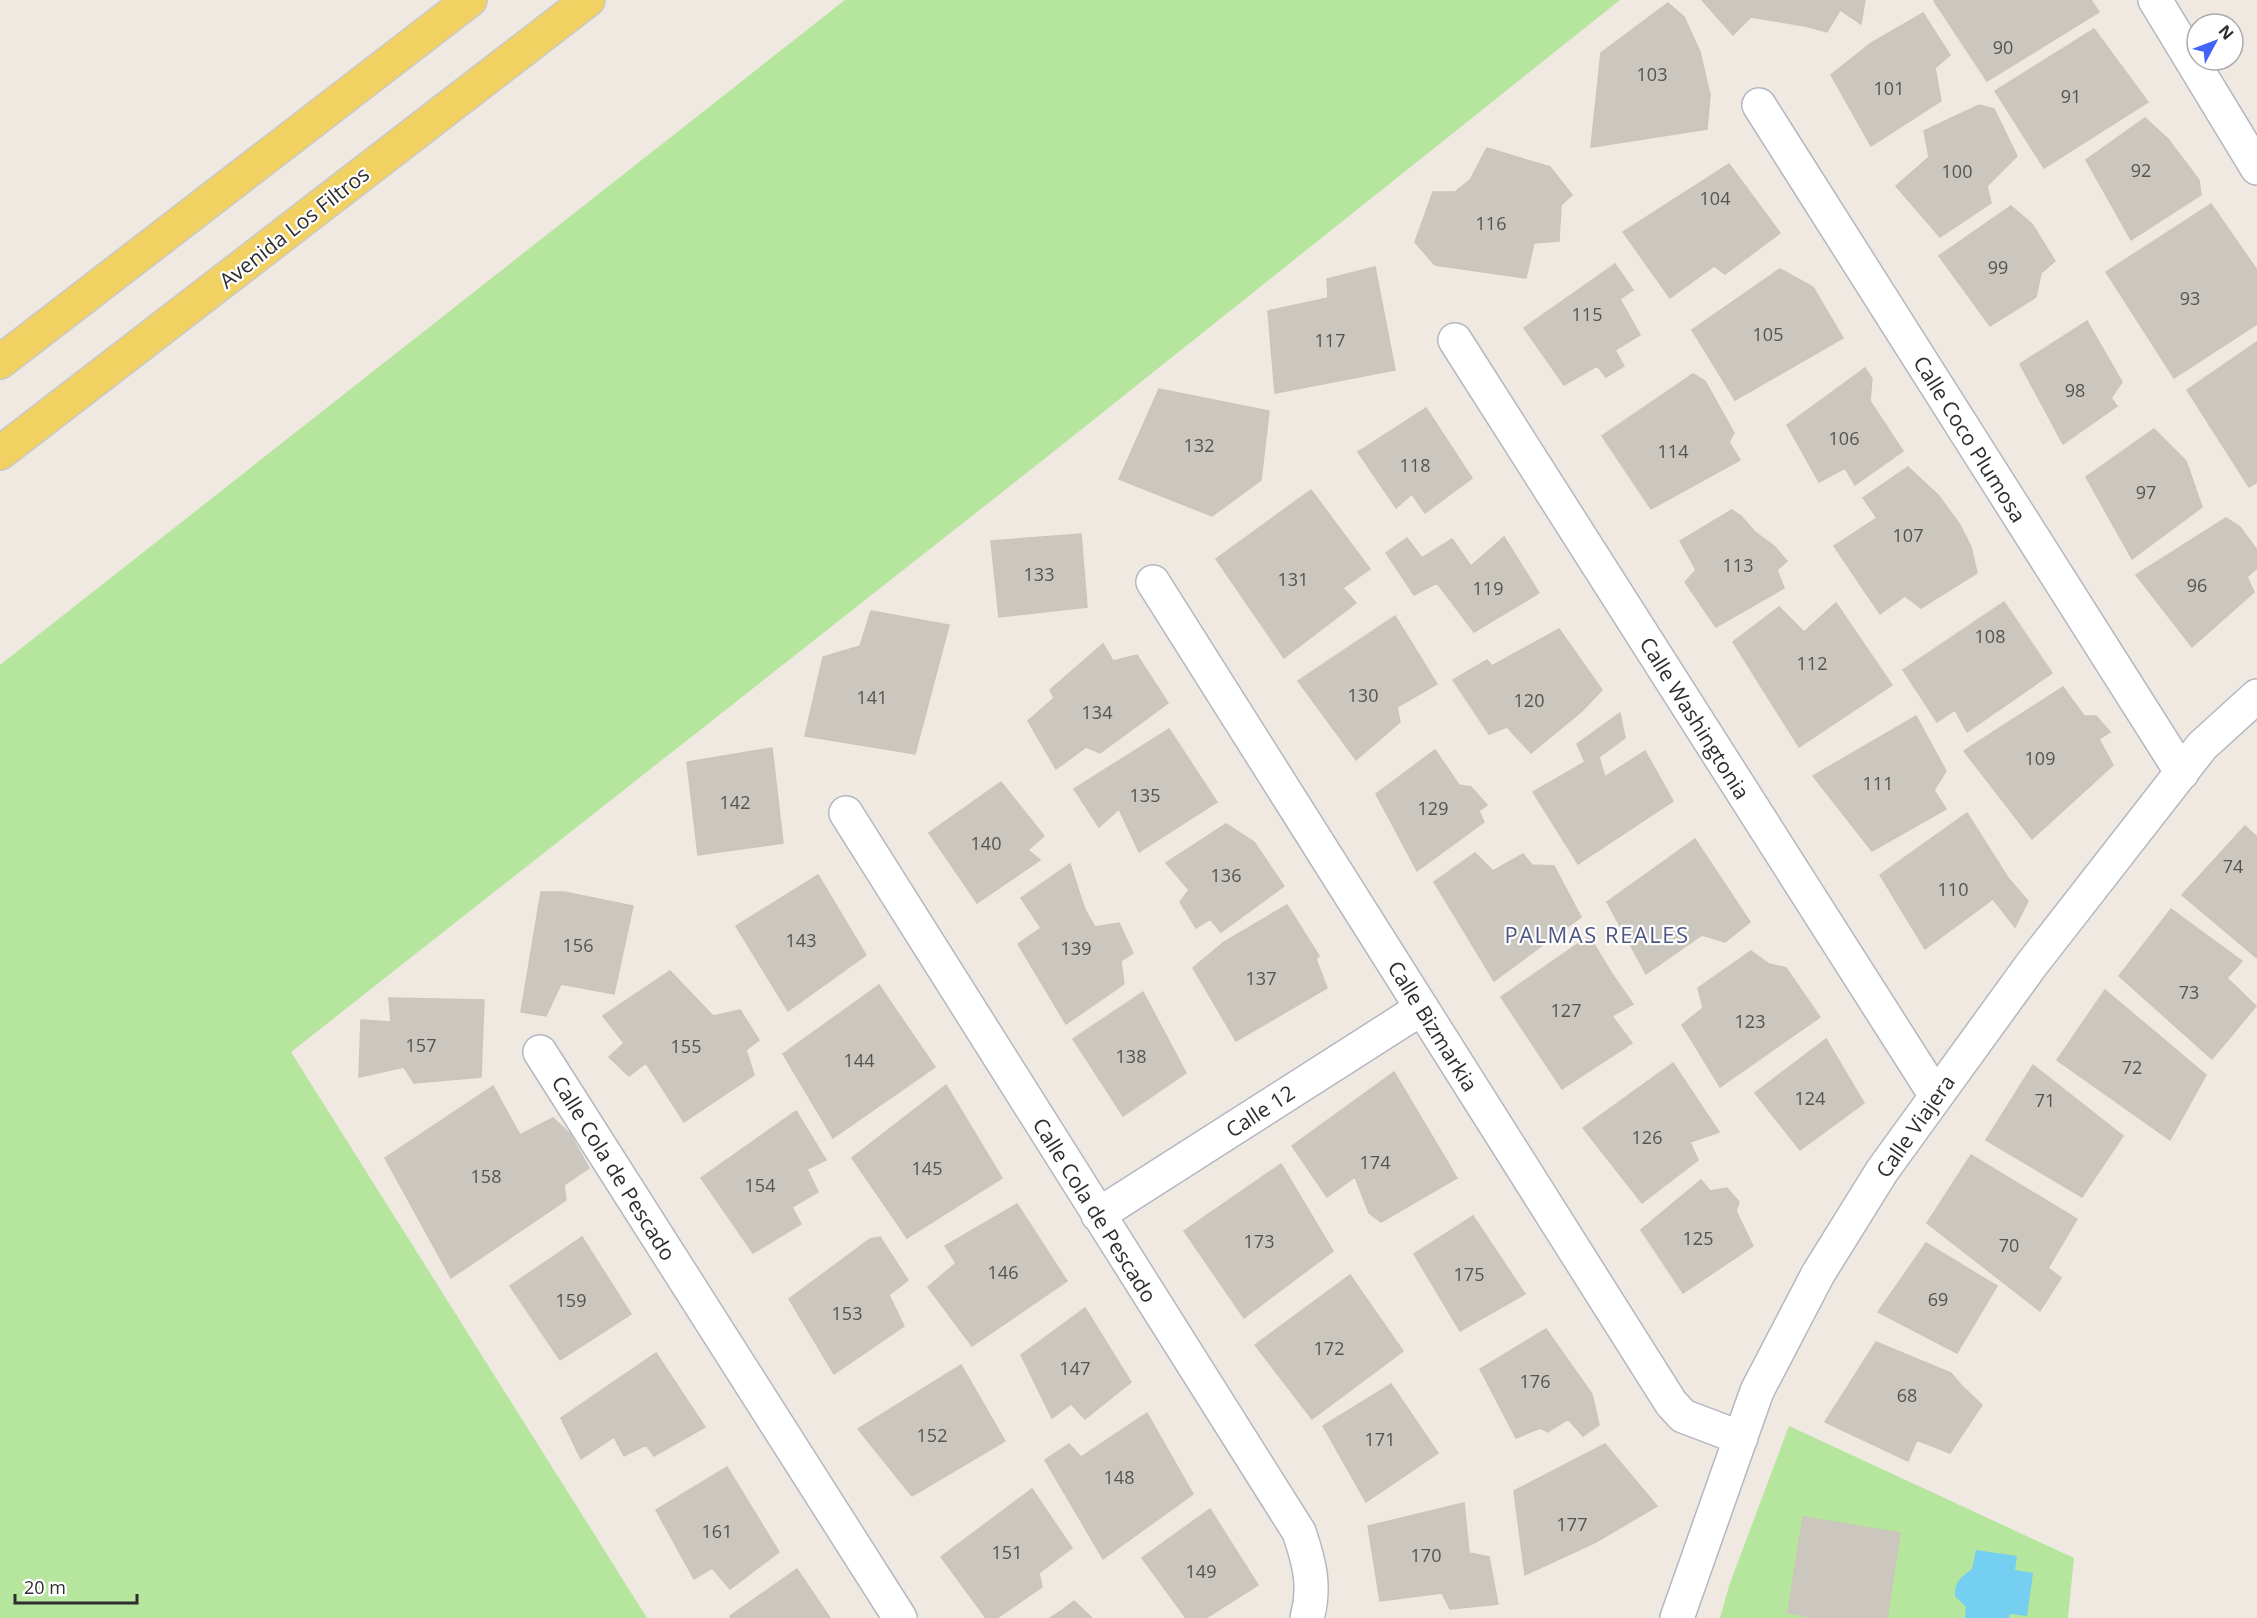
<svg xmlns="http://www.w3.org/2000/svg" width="2257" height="1618" viewBox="0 0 2257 1618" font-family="'Open Sans',sans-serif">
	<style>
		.green { fill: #b6e59e }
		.water { fill: #75cff0 }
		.building { fill: #cbc7bf; stroke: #cbc5ba; stroke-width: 1.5 }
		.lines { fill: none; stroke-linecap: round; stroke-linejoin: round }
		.minor-casing { stroke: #b4b7c1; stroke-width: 36 }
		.major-casing { stroke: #c9c9c9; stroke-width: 36 }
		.minor { stroke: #fff; stroke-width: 33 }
		.major { stroke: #f2d163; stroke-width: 33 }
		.labels { text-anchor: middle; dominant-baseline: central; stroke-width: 4.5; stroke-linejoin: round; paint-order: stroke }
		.number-label { font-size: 18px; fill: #555452 }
		.street-label { font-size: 21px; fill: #2e2e2e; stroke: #fff }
		.neighbourhood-label { font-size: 22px; letter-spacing: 1.5px; fill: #4d5680; stroke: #fff }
	</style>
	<rect width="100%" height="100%" fill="#efe9e1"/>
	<path class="green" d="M 845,0 L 1620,0 L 1043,460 L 291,1052 L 647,1618 L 0,1618 L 0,665 Z
		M 1789,1426 L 2074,1558 L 2068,1618 L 1720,1618 L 1729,1586 Z"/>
	<path class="water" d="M 1976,1550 L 2017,1556 L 2015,1570 L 2033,1573 L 2027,1616 L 2010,1614 L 2009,1618 L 1965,1618 L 1966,1607 L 1955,1596 C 1954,1582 1961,1577 1972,1569 Z"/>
	<path class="building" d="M 1702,0 L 1865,0 L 1861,24 L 1840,10 L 1827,32 L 1805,26 L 1751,17 L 1733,35 Z
		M 1936,0 L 2091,0 L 2099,12 L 1987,81 L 1934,1 Z
		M 1668,3 L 1684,17 L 1700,52 L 1710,95 L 1707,129 L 1591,147 L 1601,53 Z
		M 1923,13 L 1950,55 L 1935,68 L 1941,101 L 1871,146 L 1831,75 L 1871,43 Z
		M 2094,29 L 2148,102 L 2044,168 L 1995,91 Z
		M 1979,105 L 1994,109 L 2017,156 L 1987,186 L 1991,203 L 1940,237 L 1896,186 L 1929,157 L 1924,131 Z
		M 2145,118 L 2168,139 L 2199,180 L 2201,195 L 2131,240 L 2086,160 Z
		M 1487,148 L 1550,167 L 1572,195 L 1561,205 L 1559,241 L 1534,243 L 1526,278 L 1435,265 L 1415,242 L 1433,192 L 1455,192 L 1470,180 Z
		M 1729,164 L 1780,233 L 1725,274 L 1714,266 L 1670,298 L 1623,232 Z
		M 2211,204 L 2257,270 L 2257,324 L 2174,378 L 2106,272 Z
		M 2011,206 L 2032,224 L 2055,261 L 2041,273 L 2036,297 L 1990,326 L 1939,256 Z
		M 1615,264 L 1633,290 L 1620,299 L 1640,335 L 1615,350 L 1624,366 L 1606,377 L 1597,366 L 1564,385 L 1524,328 Z
		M 1375,267 L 1395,370 L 1275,393 L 1268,311 L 1328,298 L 1327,279 Z
		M 1780,269 L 1813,287 L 1843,338 L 1735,400 L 1692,330 Z
		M 2087,321 L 2122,382 L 2111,398 L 2117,406 L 2063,444 L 2020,364 Z
		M 2257,342 L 2257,482 L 2249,487 L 2187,390 Z
		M 1865,368 L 1872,379 L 1870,401 L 1903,451 L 1855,485 L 1845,468 L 1819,482 L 1787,425 Z
		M 1693,374 L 1705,381 L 1734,433 L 1729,442 L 1740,460 L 1651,509 L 1602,436 Z
		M 1159,389 L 1269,411 L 1261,480 L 1212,516 L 1119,479 Z
		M 1426,408 L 1472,478 L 1425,513 L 1412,494 L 1396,508 L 1358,452 Z
		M 2154,429 L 2186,461 L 2202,507 L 2132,559 L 2086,477 Z
		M 1908,467 L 1939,496 L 1960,525 L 1971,547 L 1977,573 L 1921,608 L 1905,596 L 1880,614 L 1834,546 L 1877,518 L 1863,498 Z
		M 1311,490 L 1370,569 L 1343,588 L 1356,603 L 1284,658 L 1216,559 Z
		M 1732,510 L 1741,516 L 1755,532 L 1774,546 L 1787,561 L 1777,570 L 1784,588 L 1716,627 L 1685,582 L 1696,570 L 1680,541 Z
		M 2226,518 L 2240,527 L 2257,550 L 2257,568 L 2247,577 L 2254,592 L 2192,647 L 2136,575 Z
		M 1081,534 L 1087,607 L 999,617 L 991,541 Z
		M 1504,537 L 1539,593 L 1474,632 L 1437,583 L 1414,595 L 1386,553 L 1407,538 L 1422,558 L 1452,539 L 1471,566 Z
		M 2004,602 L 2052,673 L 1967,732 L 1955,710 L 1937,722 L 1903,670 Z
		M 1836,603 L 1892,685 L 1799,747 L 1733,642 L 1779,607 L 1804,632 Z
		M 871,611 L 949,625 L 915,754 L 805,736 L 823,657 L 860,646 Z
		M 1395,616 L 1437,684 L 1397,707 L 1400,722 L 1356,760 L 1298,681 Z
		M 1559,629 L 1602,690 L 1582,711 L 1531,753 L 1507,727 L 1489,734 L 1453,680 L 1487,660 L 1492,666 Z
		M 1103,644 L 1113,661 L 1137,655 L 1168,703 L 1100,753 L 1086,747 L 1056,769 L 1028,721 L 1054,698 L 1050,690 Z
		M 2063,687 L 2084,716 L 2096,716 L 2110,732 L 2099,739 L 2113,765 L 2032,839 L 1964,751 Z
		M 1620,713 L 1625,738 L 1599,757 L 1605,777 L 1645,751 L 1673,801 L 1578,864 L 1533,792 L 1585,762 L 1577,744 Z
		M 1916,716 L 1946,771 L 1934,790 L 1946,809 L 1872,851 L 1813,776 Z
		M 1169,729 L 1217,802 L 1139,852 L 1119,809 L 1099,827 L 1074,789 Z
		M 772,748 L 783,843 L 698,855 L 687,762 Z
		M 1435,750 L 1459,785 L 1471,787 L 1487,805 L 1479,811 L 1484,822 L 1417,871 L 1376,794 Z
		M 1001,782 L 1044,836 L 1028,850 L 1040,860 L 977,903 L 929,833 Z
		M 1967,813 L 2008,878 L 2028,901 L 2015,927 L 1993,899 L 1925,949 L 1880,875 Z
		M 1226,824 L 1254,842 L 1284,886 L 1221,932 L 1210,919 L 1196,928 L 1180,902 L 1189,890 L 1166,863 Z
		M 2245,826 L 2257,837 L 2257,958 L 2182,895 Z
		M 1695,839 L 1750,922 L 1725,942 L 1702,935 L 1646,974 L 1607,902 Z
		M 1475,853 L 1493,871 L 1523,854 L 1532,865 L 1554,866 L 1581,917 L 1494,981 L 1434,882 Z
		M 1070,864 L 1085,910 L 1095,927 L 1119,923 L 1133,953 L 1121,961 L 1124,984 L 1066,1024 L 1018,944 L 1041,928 L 1021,898 Z
		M 818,875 L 866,955 L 788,1011 L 736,926 Z
		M 541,892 L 564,892 L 633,906 L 614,994 L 561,984 L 546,1016 L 521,1012 Z
		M 1287,905 L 1319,956 L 1316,959 L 1327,988 L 1236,1041 L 1193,968 L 1224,942 Z
		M 2171,909 L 2242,961 L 2227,978 L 2256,1006 L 2212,1059 L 2119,976 Z
		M 1589,936 L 1612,974 L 1633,1004 L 1612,1016 L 1632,1043 L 1562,1089 L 1501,997 Z
		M 1751,951 L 1769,964 L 1786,968 L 1820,1017 L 1720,1087 L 1682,1025 L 1703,1008 L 1698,988 Z
		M 670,971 L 713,1016 L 740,1010 L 759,1040 L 746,1050 L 754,1075 L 684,1122 L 646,1063 L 629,1076 L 609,1057 L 624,1043 L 603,1016 Z
		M 879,985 L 935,1067 L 833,1138 L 783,1054 Z
		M 2105,990 L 2206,1075 L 2170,1140 L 2057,1060 Z
		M 1143,992 L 1186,1073 L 1123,1116 L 1073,1039 Z
		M 389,998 L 484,1000 L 481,1077 L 414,1083 L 404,1067 L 359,1077 L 361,1020 L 391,1022 Z
		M 1826,1039 L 1864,1103 L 1800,1150 L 1755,1093 Z
		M 1673,1063 L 1719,1132 L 1690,1142 L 1698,1160 L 1642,1203 L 1583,1128 Z
		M 2033,1065 L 2123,1136 L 2082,1197 L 1986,1140 Z
		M 1394,1072 L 1457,1178 L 1381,1222 L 1369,1213 L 1355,1177 L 1327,1197 L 1292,1146 Z
		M 946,1085 L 1002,1178 L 907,1238 L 852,1158 Z
		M 493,1086 L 520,1135 L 553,1118 L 570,1134 L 589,1168 L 564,1185 L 566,1200 L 451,1278 L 385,1158 Z
		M 796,1111 L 826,1160 L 807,1169 L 818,1192 L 792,1207 L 801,1224 L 753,1253 L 701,1178 Z
		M 1971,1155 L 2077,1219 L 2048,1268 L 2061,1278 L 2040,1311 L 1927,1223 Z
		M 1281,1164 L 1333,1251 L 1244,1318 L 1184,1231 Z
		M 1701,1180 L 1710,1191 L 1727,1188 L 1739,1202 L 1736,1211 L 1753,1246 L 1683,1293 L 1641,1230 Z
		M 1017,1204 L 1067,1281 L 972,1346 L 928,1287 L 956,1263 L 945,1246 Z
		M 1473,1216 L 1525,1294 L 1460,1331 L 1414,1254 Z
		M 582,1237 L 631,1314 L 560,1360 L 510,1286 Z
		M 880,1237 L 908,1280 L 889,1295 L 904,1326 L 834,1374 L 789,1299 L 870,1239 Z
		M 1926,1243 L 1997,1286 L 1957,1353 L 1878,1312 Z
		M 1350,1275 L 1403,1351 L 1312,1419 L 1255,1345 Z
		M 1085,1308 L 1131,1382 L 1085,1419 L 1071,1404 L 1052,1418 L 1021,1355 Z
		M 1546,1329 L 1592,1394 L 1599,1425 L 1583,1436 L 1568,1419 L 1548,1432 L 1540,1428 L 1516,1438 L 1480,1369 Z
		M 1876,1342 L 1951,1373 L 1961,1385 L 1982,1405 L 1950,1453 L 1917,1440 L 1908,1461 L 1825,1422 Z
		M 656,1353 L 705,1427 L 654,1456 L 646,1445 L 624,1456 L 614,1437 L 581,1459 L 561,1418 Z
		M 961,1365 L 1005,1441 L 912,1496 L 858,1429 Z
		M 1391,1384 L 1438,1453 L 1366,1502 L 1323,1426 Z
		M 1147,1413 L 1193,1494 L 1103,1559 L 1045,1460 L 1069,1444 L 1081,1457 Z
		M 1605,1444 L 1657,1506 L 1596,1542 L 1525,1575 L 1514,1491 Z
		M 727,1467 L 779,1552 L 730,1589 L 712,1568 L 694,1579 L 656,1510 Z
		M 1032,1489 L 1072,1548 L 1039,1573 L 1042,1587 L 997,1618 L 986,1618 L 941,1557 Z
		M 1464,1503 L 1469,1553 L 1489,1557 L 1498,1604 L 1450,1609 L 1442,1593 L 1380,1601 L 1368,1526 Z
		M 1210,1509 L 1258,1585 L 1206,1618 L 1186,1618 L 1142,1558 Z
		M 1803,1517 L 1900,1533 L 1887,1618 L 1815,1618 L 1788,1613 Z
		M 797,1569 L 830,1618 L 731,1618 L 730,1616 Z
		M 1074,1601 L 1092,1618 L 1050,1618 L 1061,1611 Z"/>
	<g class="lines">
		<defs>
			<path id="minor" d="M 2155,0 L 2257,168
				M 1759,105 L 2182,773
				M 1455,340 L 1936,1096
				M 1153,582 L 1671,1403 L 1683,1416 L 1741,1438
				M 846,813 L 1299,1532 C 1309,1561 1316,1587 1307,1618
				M 540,1052 L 900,1618
				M 1098,1215 L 1422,1008
				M 1677,1618 L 1757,1391 L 1818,1274 L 1882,1171 L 2032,964 L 2202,746 L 2257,696"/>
			<path id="major" d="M 0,362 L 470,0
				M 0,453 L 588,0"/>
		</defs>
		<use href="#minor" class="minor-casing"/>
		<use href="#major" class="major-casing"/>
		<use href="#minor" class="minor"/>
		<use href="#major" class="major"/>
	</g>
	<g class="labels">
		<g class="number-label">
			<text x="2003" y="47">90</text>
			<text x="1652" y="74">103</text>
			<text x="1889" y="88">101</text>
			<text x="2071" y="96">91</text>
			<text x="2141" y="170">92</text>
			<text x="1957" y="171">100</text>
			<text x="1715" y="198">104</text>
			<text x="1491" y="223">116</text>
			<text x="1998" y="267">99</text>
			<text x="2190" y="298">93</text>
			<text x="1587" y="314">115</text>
			<text x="1768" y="334">105</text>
			<text x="1330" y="340">117</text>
			<text x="2075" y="390">98</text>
			<text x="1844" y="438">106</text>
			<text x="1199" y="445">132</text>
			<text x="1673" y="451">114</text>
			<text x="1415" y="465">118</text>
			<text x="2146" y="492">97</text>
			<text x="1908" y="535">107</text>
			<text x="1738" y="565">113</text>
			<text x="1039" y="574">133</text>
			<text x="1293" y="579">131</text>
			<text x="2197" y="585">96</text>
			<text x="1488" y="588">119</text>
			<text x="1990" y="636">108</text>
			<text x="1812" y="663">112</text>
			<text x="1363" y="695">130</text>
			<text x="872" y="697">141</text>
			<text x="1529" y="700">120</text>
			<text x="1097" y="712">134</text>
			<text x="2040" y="758">109</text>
			<text x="1878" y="783">111</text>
			<text x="1145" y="795">135</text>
			<text x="735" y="802">142</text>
			<text x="1433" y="808">129</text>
			<text x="986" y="843">140</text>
			<text x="2233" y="866">74</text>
			<text x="1226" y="875">136</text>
			<text x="1953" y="889">110</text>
			<text x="801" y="940">143</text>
			<text x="578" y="945">156</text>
			<text x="1076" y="948">139</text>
			<text x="1261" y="978">137</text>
			<text x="2189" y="992">73</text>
			<text x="1566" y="1010">127</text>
			<text x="1750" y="1021">123</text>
			<text x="421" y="1045">157</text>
			<text x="686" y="1046">155</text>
			<text x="1131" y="1056">138</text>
			<text x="859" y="1060">144</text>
			<text x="2132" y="1067">72</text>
			<text x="1810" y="1098">124</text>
			<text x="2045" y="1100">71</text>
			<text x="1647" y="1137">126</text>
			<text x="1375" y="1162">174</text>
			<text x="927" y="1168">145</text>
			<text x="486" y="1176">158</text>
			<text x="760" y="1185">154</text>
			<text x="1698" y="1238">125</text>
			<text x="1259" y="1241">173</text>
			<text x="2009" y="1245">70</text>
			<text x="1003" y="1272">146</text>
			<text x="1469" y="1274">175</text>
			<text x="1938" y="1299">69</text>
			<text x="571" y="1300">159</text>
			<text x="847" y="1313">153</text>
			<text x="1329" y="1348">172</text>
			<text x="1075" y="1368">147</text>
			<text x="1535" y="1381">176</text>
			<text x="1907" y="1395">68</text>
			<text x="932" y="1435">152</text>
			<text x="1380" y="1439">171</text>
			<text x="1119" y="1477">148</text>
			<text x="1572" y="1524">177</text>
			<text x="717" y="1531">161</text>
			<text x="1007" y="1552">151</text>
			<text x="1426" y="1555">170</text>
			<text x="1201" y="1571">149</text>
		</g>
		<g class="street-label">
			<text transform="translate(294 227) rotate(-38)">Avenida Los Filtros</text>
			<text transform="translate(1970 439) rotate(58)">Calle Coco Plumosa</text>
			<text transform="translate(1695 718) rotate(58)">Calle Washingtonia</text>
			<text transform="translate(1433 1026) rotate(58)">Calle Bizmarkia</text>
			<text transform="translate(1260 1111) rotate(-33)">Calle 12</text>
			<text transform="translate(1915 1126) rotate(-55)">Calle Viajera</text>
			<text transform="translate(614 1168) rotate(58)">Calle Cola de Pescado</text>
			<text transform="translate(1095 1210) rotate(58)">Calle Cola de Pescado</text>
		</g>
		<g class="neighbourhood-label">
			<text x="1597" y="934">PALMAS REALES</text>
		</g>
	</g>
	<g transform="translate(2215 42) rotate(49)"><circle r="28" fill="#ffffff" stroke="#ababab" stroke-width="1.5"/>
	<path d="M0-4.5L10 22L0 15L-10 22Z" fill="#4264fb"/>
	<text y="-9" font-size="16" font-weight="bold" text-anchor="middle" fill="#2e2e2e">N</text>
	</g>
	<path d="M15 1594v9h122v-9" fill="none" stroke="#2e2e2e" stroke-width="3"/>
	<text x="24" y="1594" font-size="18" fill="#2e2e2e" stroke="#ffffff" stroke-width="4.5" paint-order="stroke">20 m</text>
</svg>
